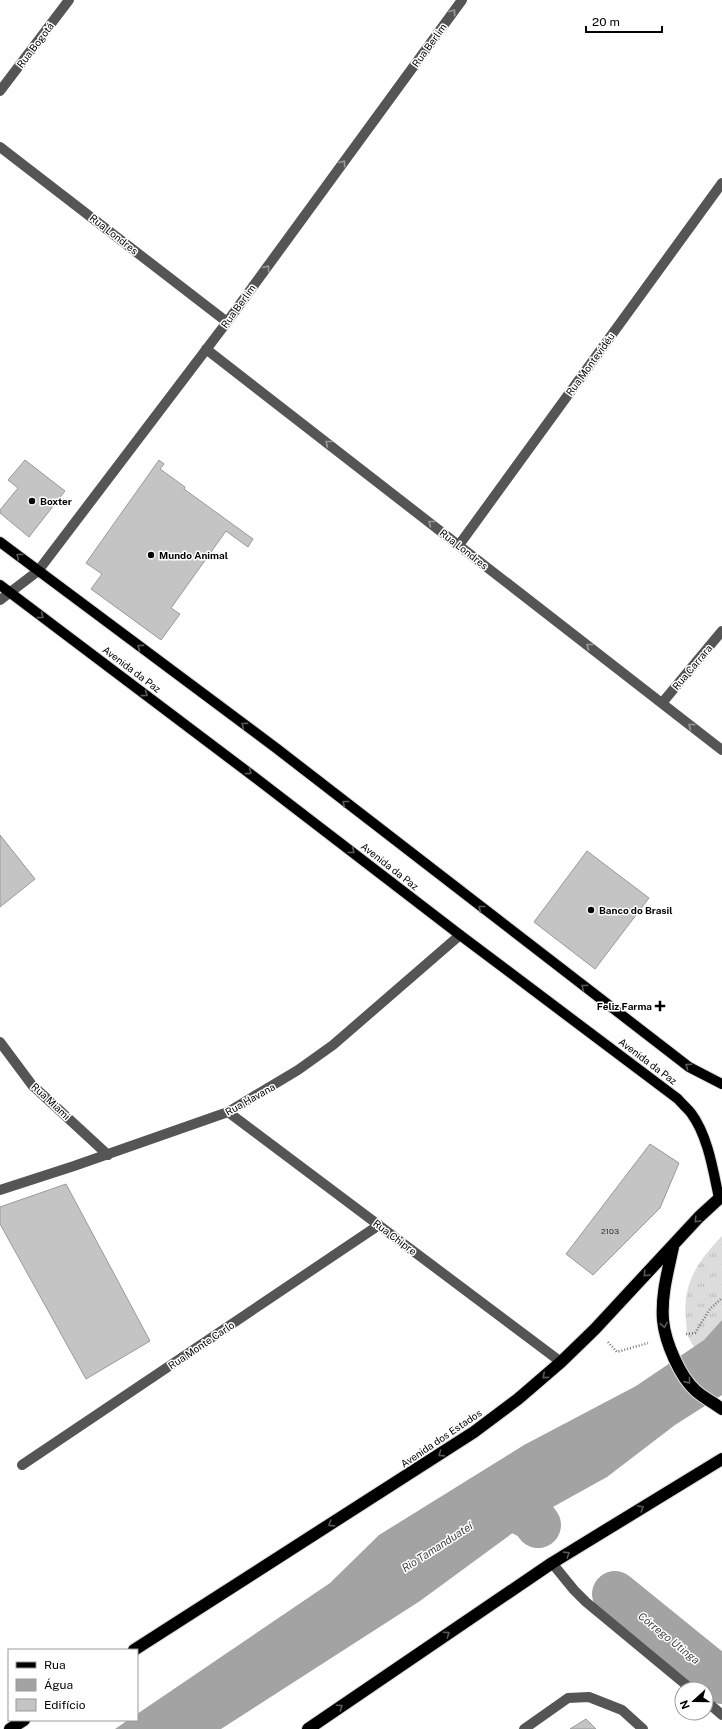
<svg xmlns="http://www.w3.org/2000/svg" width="722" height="1729" viewBox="0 0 722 1729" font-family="'Public Sans',sans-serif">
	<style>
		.grass { fill: url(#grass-tufts) }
		.water { fill: #a3a3a3 }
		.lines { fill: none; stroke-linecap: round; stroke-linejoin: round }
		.river { stroke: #a3a3a3; stroke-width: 46 }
		.building { fill: #c4c4c4; stroke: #999 }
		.major-casing { stroke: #dbdbdb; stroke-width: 12 }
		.highway-casing { stroke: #dbdbdb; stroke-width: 14 }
		.path { stroke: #777; stroke-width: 2.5; stroke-dasharray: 1 2; stroke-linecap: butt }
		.minor { stroke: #555; stroke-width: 10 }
		.major { stroke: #000; stroke-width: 10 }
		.highway { stroke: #000; stroke-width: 12 }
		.oneway { stroke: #999 }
		.oneway2 { stroke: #595959 }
		.poi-dot { fill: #000; stroke: #fff; stroke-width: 1.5 }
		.labels { text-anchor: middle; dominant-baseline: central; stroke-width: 3; stroke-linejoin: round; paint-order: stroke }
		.number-label { font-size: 8px; fill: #313131 }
		.street-label { font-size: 10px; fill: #000; stroke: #fff }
		.poi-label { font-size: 10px; font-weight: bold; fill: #000; stroke: #fff; text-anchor: start }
		.water-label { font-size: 11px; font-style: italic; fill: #444; stroke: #fff }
	</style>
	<defs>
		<pattern id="grass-tufts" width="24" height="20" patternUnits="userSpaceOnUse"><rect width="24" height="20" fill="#dcdcdc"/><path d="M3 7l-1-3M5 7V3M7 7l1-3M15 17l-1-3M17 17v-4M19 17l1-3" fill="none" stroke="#bbb"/></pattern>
	</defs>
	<rect width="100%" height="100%" fill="#fff"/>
	<path class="grass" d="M 722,1236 L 722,1376 C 712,1367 692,1348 688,1336 C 686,1332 687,1325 686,1321 C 682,1284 697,1262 722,1236 Z"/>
	<path class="water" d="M 722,1320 L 722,1395 L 675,1425 L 607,1477 L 533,1518 L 420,1601 L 221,1729 L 115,1729 L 128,1720 L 137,1720 L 137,1714 L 330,1583 L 379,1535 L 524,1445 L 636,1386 L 704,1340 Z"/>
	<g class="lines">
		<path class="river" d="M 504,1503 L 533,1518 L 538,1525
			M 615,1594 L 722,1681"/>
	</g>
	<path class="building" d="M 25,460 L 65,491 L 29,537 L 0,513 L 0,510 L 18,488 L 8,480 Z
		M 159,460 L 164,464 L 160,469 L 185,487 L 184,489 L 253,539 L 248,547 L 226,531 L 171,608 L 180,614 L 161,640 L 91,589 L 102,574 L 86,563 Z
		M 0,835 L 35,879 L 0,907 Z
		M 587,851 L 649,898 L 595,969 L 534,922 Z
		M 650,1144 L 679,1163 L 660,1208 L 593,1275 L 566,1254 Z
		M 66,1184 L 150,1341 L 86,1379 L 0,1224 L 0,1207 Z
		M 586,1719 L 596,1729 L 570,1729 Z"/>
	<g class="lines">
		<defs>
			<path id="major" d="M 0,542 L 276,748 L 689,1067 L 722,1084
				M 0,585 L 253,776 L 460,935 L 678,1099 C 682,1104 687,1108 691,1113 C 708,1136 713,1170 719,1198"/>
			<path id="highway" d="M 673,1247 C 668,1271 661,1295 663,1320 C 665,1342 680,1377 696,1391 C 704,1398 714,1403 722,1409
				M 134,1650 L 474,1432 L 518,1399 L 561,1362 L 595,1329 L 699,1217 L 722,1196
				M 10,1729 L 24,1720
				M 308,1729 L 552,1563 L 722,1459"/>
		</defs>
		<use href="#major" class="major-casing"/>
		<use href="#highway" class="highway-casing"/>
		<path class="path" d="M 686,1334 L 695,1333 L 710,1309 L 722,1298
			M 608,1342 L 617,1352 L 648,1343"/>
		<path class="minor" d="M 0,91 L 69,0
			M 0,147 L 227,322
			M 206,349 L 722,750
			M 459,545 L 722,183
			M 0,600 L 38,571 L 227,322 L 462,0
			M 662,703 L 722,631
			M 0,1042 L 32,1085 L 108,1155
			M 228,1112 L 561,1362
			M 0,1190 L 74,1166 L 228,1112 L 298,1070 L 333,1045 L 460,935
			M 22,1465 L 379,1225
			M 552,1563 L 574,1590 L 586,1602 L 691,1689
			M 706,1701 L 722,1715
			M 524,1729 L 568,1698 L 589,1697 L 622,1710 L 643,1729"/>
		<use href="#major" class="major"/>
		<use href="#highway" class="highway"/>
	</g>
	<defs><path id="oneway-chevron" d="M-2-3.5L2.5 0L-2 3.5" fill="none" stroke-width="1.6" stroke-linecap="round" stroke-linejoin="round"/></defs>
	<g class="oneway">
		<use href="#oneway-chevron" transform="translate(453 12) rotate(-54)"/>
		<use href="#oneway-chevron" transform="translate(343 163) rotate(-54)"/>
		<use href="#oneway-chevron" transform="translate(267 268) rotate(-54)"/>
		<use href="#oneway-chevron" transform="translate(328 443) rotate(-142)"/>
		<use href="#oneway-chevron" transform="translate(431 523) rotate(-142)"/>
		<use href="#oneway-chevron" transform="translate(589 646) rotate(-142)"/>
		<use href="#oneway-chevron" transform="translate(691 726) rotate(-142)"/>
	</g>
	<g class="oneway2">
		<use href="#oneway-chevron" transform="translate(19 556) rotate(-143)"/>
		<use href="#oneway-chevron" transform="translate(41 616) rotate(37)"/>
		<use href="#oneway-chevron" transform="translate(140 647) rotate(-143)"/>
		<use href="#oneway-chevron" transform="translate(145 694) rotate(37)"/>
		<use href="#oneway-chevron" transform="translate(244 725) rotate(-143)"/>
		<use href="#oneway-chevron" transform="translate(249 772) rotate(37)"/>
		<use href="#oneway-chevron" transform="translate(345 803) rotate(-142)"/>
		<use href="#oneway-chevron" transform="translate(352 851) rotate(38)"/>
		<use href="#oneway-chevron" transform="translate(481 908) rotate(-142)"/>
		<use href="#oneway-chevron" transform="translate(584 987) rotate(-143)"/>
		<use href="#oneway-chevron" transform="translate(688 1066) rotate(-146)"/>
		<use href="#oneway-chevron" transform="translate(697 1220) rotate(133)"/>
		<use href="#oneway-chevron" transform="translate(646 1274) rotate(133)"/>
		<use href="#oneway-chevron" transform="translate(664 1325) rotate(79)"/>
		<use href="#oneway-chevron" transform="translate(545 1376) rotate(139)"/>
		<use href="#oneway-chevron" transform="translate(688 1381) rotate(51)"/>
		<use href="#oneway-chevron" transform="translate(441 1454) rotate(147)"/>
		<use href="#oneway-chevron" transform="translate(641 1508) rotate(-31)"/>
		<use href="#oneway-chevron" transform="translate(331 1524) rotate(147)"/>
		<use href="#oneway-chevron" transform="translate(567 1554) rotate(-32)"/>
		<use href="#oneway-chevron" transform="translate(447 1634) rotate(-34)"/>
		<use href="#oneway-chevron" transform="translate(340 1707) rotate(-34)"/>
	</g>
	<g class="poi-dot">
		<circle cx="32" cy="501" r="4"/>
		<circle cx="151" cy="555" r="4"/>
		<circle cx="591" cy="910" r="4"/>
		<path d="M658 1000h4v4h4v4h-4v4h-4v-4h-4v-4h4z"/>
	</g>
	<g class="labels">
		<g class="number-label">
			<text x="610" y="1231">2103</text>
		</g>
		<g class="street-label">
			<text transform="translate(35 45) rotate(-53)">Rua Bogotá</text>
			<text transform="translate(429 45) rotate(-54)">Rua Berlim</text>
			<text transform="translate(114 234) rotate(38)">Rua Londres</text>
			<text transform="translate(238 306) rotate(-54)">Rua Berlim</text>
			<text transform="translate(590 364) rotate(-54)">Rua Montevidéu</text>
			<text transform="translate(464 549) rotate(38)">Rua Londres</text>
			<text transform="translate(692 667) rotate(-50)">Rua Carrara</text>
			<text transform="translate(132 669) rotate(37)">Avenida da Paz</text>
			<text transform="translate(390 866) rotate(38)">Avenida da Paz</text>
			<text transform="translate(648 1061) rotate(37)">Avenida da Paz</text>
			<text transform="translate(250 1099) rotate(-29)">Rua Havana</text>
			<text transform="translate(51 1101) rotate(43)">Rua Miami</text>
			<text transform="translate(395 1237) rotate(37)">Rua Chipre</text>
			<text transform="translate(201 1345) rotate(-34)">Rua Monte Carlo</text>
			<text transform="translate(441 1438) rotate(-34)">Avenida dos Estados</text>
		</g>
		<g class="poi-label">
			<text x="40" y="501">Boxter</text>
			<text x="159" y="555">Mundo Animal</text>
			<text x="599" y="910">Banco do Brasil</text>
			<text x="652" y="1006" text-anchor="end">Feliz Farma</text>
		</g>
		<g class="water-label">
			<text transform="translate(437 1547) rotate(-33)">Rio Tamanduateí</text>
			<text transform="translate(669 1638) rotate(39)">Córrego Utinga</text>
		</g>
	</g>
	<rect x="8" y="1649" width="130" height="72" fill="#ffffff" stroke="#999999"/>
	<rect x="16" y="1662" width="20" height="6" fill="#000000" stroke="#999999"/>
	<text x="44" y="1669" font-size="12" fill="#000000">Rua</text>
	<rect x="16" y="1679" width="20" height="12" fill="#a3a3a3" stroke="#999999"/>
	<text x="44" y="1689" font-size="12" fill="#000000">Água</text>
	<rect x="16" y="1699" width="20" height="12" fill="#c4c4c4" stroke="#999999"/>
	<text x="44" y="1709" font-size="12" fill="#000000">Edifício</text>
	<g transform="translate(694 1701) rotate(249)"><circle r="19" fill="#ffffff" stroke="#999999"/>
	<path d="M0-3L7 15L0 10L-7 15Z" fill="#000000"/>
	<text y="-6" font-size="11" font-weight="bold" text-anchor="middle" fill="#000000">N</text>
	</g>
	<path d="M586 26v6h76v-6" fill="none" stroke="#000000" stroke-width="2"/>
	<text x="592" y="26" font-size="12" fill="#000000" stroke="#ffffff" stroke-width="3" paint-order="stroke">20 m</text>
</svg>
